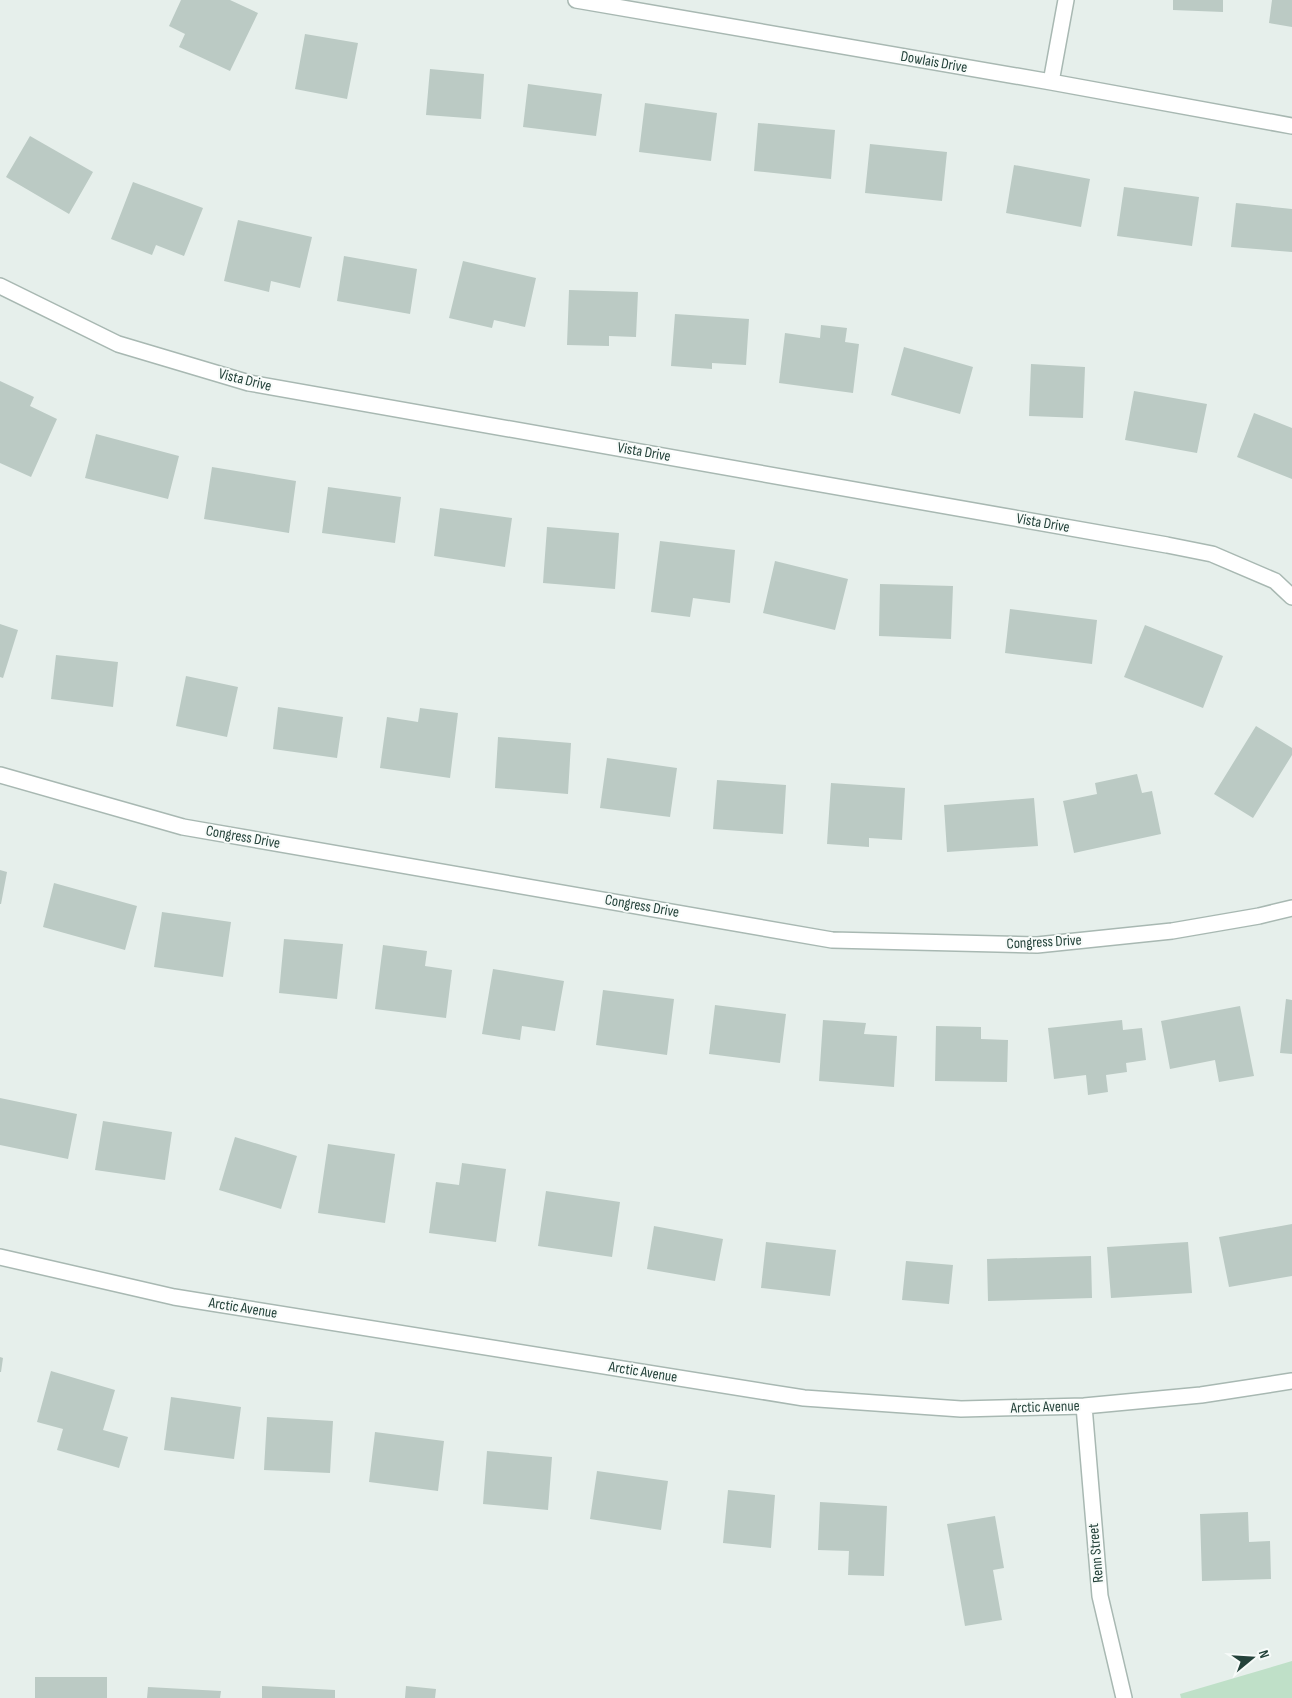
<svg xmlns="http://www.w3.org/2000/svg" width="1292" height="1698" viewBox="0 0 1292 1698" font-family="'Sofia Sans Condensed',sans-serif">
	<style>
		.green { fill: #bfe0c8 }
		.building { fill: #bbcac4 }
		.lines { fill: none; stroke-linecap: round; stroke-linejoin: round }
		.minor-casing { stroke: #a8b8b2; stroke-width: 18 }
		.minor { stroke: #fff; stroke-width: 15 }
		.labels { text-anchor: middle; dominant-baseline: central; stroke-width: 4; stroke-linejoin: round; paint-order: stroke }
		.street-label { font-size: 15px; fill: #24423a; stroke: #f7fbf9 }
	</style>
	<rect width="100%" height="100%" fill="#e6efeb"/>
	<path class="green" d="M 1292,1661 L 1292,1698 L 1181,1698 L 1180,1694 Z"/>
	<path class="building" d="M 181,0 L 230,0 L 258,13 L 230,71 L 179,47 L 185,34 L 169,26 Z
		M 1173,0 L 1223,0 L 1223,12 L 1173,10 Z
		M 1272,0 L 1292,0 L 1292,27 L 1269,23 Z
		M 305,34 L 358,43 L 347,99 L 295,89 Z
		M 430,69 L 484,74 L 481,119 L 426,115 Z
		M 528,84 L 602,94 L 596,136 L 523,127 Z
		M 645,103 L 717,113 L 711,161 L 639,152 Z
		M 758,123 L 835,130 L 831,179 L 754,171 Z
		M 30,136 L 93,172 L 69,214 L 6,177 Z
		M 870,144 L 947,152 L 942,201 L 865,193 Z
		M 1014,165 L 1090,179 L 1081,227 L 1006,213 Z
		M 133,182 L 203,208 L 184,256 L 156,245 L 152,255 L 111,239 Z
		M 1124,187 L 1199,197 L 1192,246 L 1117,236 Z
		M 1236,203 L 1292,209 L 1292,252 L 1231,247 Z
		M 238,220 L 312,237 L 300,288 L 271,281 L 269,292 L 224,281 Z
		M 344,256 L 417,269 L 410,314 L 337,301 Z
		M 463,261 L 536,278 L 525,327 L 494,320 L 492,328 L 449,318 Z
		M 569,290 L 638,292 L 636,337 L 609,336 L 609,346 L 567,345 Z
		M 675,314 L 749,319 L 746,365 L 712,363 L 712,369 L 671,366 Z
		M 821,325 L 847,328 L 845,342 L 859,344 L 853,393 L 779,383 L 785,333 L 820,338 Z
		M 904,347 L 973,367 L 960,414 L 891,395 Z
		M 1031,364 L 1085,367 L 1083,418 L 1029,416 Z
		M 0,381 L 34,397 L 30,406 L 57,419 L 31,477 L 0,463 Z
		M 1134,391 L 1207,404 L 1197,453 L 1125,440 Z
		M 1254,413 L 1292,428 L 1292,479 L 1237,457 Z
		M 96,434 L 179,456 L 168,499 L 85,478 Z
		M 212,467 L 296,481 L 289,533 L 204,519 Z
		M 328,487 L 401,497 L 395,543 L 322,533 Z
		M 440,508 L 512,518 L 505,567 L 434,556 Z
		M 547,527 L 619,533 L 615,589 L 543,583 Z
		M 660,541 L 735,550 L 730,603 L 693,598 L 690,617 L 651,612 Z
		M 775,561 L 848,579 L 835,630 L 763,613 Z
		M 880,584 L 953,586 L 951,639 L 879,636 Z
		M 1010,609 L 1097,620 L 1092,664 L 1005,653 Z
		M 0,624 L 18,630 L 3,678 L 0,677 Z
		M 1145,625 L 1223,656 L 1203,708 L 1124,677 Z
		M 56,655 L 118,662 L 113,707 L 51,699 Z
		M 186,676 L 238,687 L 227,737 L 176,726 Z
		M 278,707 L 343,717 L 337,758 L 273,749 Z
		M 420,708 L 458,713 L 450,778 L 380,768 L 387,717 L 418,722 Z
		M 1256,726 L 1292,748 L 1292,755 L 1253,818 L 1214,794 Z
		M 498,737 L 571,743 L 568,794 L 495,788 Z
		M 607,758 L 677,768 L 670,817 L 600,808 Z
		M 1137,774 L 1142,793 L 1152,791 L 1161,834 L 1074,853 L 1063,801 L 1097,794 L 1095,783 Z
		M 717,780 L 786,785 L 783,834 L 713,829 Z
		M 831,783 L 905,788 L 902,840 L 869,838 L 869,847 L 827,844 Z
		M 1034,798 L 1038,846 L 947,852 L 944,805 Z
		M 0,870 L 7,872 L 1,904 L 0,904 Z
		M 54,883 L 137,906 L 125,950 L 43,927 Z
		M 162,912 L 231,922 L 223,977 L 154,967 Z
		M 284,939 L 343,944 L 337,999 L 279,993 Z
		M 383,945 L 427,951 L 425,966 L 452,970 L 446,1018 L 375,1009 Z
		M 493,969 L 564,981 L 555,1031 L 522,1026 L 520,1040 L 482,1034 Z
		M 603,990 L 674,999 L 667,1055 L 596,1045 Z
		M 1286,999 L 1292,1000 L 1292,1054 L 1280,1053 Z
		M 715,1005 L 786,1014 L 780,1063 L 709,1054 Z
		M 1240,1006 L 1254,1076 L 1219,1082 L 1215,1060 L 1170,1069 L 1161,1021 Z
		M 823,1020 L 866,1023 L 864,1034 L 897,1036 L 894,1087 L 819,1081 Z
		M 1122,1020 L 1123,1030 L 1142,1028 L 1146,1060 L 1126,1063 L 1127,1072 L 1106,1075 L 1108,1092 L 1088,1095 L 1086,1075 L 1054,1079 L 1048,1028 Z
		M 936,1026 L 981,1027 L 981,1039 L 1008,1040 L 1007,1082 L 935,1081 Z
		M 0,1098 L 77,1114 L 68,1159 L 0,1145 Z
		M 103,1121 L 172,1132 L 165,1180 L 95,1170 Z
		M 235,1137 L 297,1156 L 281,1209 L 219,1190 Z
		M 328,1144 L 395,1154 L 385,1223 L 318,1213 Z
		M 462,1163 L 506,1169 L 496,1242 L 429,1233 L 436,1182 L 459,1185 Z
		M 546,1191 L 620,1202 L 612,1257 L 538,1246 Z
		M 1292,1224 L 1292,1276 L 1229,1287 L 1219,1237 Z
		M 654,1226 L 723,1239 L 715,1281 L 647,1269 Z
		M 766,1242 L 836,1250 L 830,1296 L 761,1288 Z
		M 1188,1242 L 1192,1293 L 1111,1298 L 1107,1247 Z
		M 1091,1256 L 1092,1298 L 988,1301 L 987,1259 Z
		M 906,1261 L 953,1265 L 949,1304 L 902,1300 Z
		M 0,1357 L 3,1358 L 1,1372 L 0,1372 Z
		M 51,1371 L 115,1390 L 103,1430 L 128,1437 L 119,1468 L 57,1450 L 63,1429 L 37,1422 Z
		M 171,1397 L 241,1407 L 234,1459 L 164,1450 Z
		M 267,1417 L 333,1421 L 330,1473 L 264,1470 Z
		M 375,1432 L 444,1441 L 438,1491 L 369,1482 Z
		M 487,1451 L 552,1457 L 548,1510 L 483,1504 Z
		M 597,1471 L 668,1481 L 661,1530 L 590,1519 Z
		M 728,1490 L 775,1495 L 771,1548 L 723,1543 Z
		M 820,1502 L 887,1506 L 884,1576 L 848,1575 L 849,1551 L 818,1550 Z
		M 1248,1512 L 1249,1542 L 1270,1541 L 1271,1579 L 1202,1581 L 1200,1514 Z
		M 995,1516 L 1004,1568 L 993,1570 L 1002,1620 L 965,1626 L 947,1524 Z
		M 35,1677 L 107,1677 L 107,1698 L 35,1698 Z
		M 262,1686 L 335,1690 L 335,1698 L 262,1698 Z
		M 406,1686 L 436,1689 L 435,1698 L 405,1698 Z
		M 148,1687 L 221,1691 L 220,1698 L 147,1698 Z"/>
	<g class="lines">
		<defs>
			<path id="minor" d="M 576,0 L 1051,82 L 1292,126
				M 1051,82 L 1066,0
				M 0,286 L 118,344 L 249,383 L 1167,545 L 1212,554 L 1275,581 L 1292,597
				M 0,775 L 183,827 L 832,940 L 1037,945 L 1172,931 L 1259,916 L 1292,908
				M 0,1257 L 174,1297 L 804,1398 L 961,1409 L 1084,1406 L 1201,1395 L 1292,1381
				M 1084,1406 L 1100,1596 L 1124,1698"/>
		</defs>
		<use href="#minor" class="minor-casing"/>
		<use href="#minor" class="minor"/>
	</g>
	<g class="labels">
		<g class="street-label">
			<text transform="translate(934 62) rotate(10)">Dowlais Drive</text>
			<text transform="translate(245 380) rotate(14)">Vista Drive</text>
			<text transform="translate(644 452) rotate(10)">Vista Drive</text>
			<text transform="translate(1043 523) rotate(10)">Vista Drive</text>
			<text transform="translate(243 837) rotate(10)">Congress Drive</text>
			<text transform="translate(642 906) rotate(10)">Congress Drive</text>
			<text transform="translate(1044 942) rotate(-3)">Congress Drive</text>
			<text transform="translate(243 1308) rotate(9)">Arctic Avenue</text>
			<text transform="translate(643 1372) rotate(9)">Arctic Avenue</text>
			<text transform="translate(1045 1407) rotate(-2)">Arctic Avenue</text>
			<text transform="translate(1096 1553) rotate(-95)">Renn Street</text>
		</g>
	</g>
	<g transform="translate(1252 1658) rotate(72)" stroke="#f7fbf9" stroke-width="4" paint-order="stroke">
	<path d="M0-4L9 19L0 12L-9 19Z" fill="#24423a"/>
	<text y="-8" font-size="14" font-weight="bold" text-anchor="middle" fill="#24423a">N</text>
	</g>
</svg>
